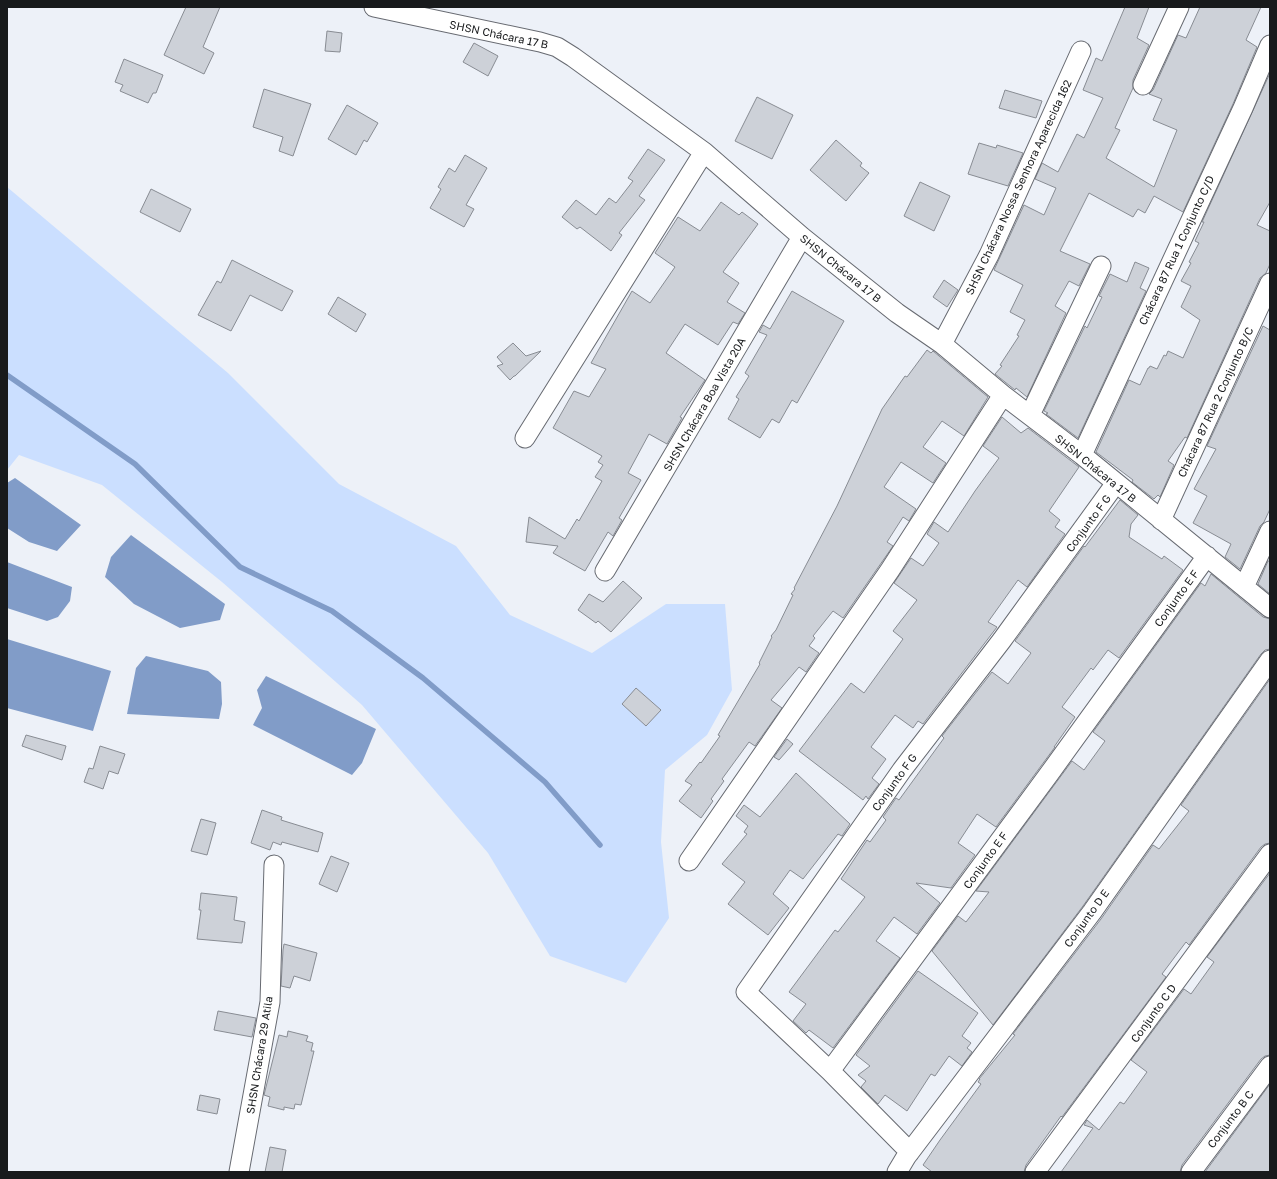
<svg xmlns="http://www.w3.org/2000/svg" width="1277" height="1179" viewBox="0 0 1277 1179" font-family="'Golos Text',sans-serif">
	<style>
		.green { fill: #cbdfff }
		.water { fill: #819cc8 }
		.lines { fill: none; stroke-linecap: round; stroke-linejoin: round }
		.stream { stroke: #819cc8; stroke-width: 5.5 }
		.building { fill: #cdd1d8; stroke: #888c93 }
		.minor-casing { stroke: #676a71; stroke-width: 21 }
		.minor { stroke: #fff; stroke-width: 19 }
		.labels { text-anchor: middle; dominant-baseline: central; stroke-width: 3; stroke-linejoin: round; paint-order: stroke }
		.street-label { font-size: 11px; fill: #181a1c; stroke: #fff }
	</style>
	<rect width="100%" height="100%" fill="#edf1f8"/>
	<path class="green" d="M 7,187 L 228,373 L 339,484 L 456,546 L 510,615 L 592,653 L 666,604 L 725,604 L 732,690 L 707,735 L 665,770 L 661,842 L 669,918 L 626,983 L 550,956 L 488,853 L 362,705 L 222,582 L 102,485 L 19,455 L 7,470 Z"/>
	<path class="water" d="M 15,478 L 81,525 L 57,551 L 29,542 L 7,528 L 7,483 Z
		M 131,535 L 225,604 L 220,620 L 180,628 L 134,604 L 105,577 L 111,557 Z
		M 7,562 L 72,587 L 70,601 L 58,617 L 47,621 L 7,608 Z
		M 7,639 L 111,671 L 93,731 L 7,708 Z
		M 146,656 L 208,671 L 221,682 L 222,704 L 219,719 L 127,714 L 136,668 Z
		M 266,676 L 376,729 L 362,763 L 352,775 L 253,725 L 262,708 L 257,690 Z"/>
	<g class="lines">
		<path class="stream" d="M 7,375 L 135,464 L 240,567 L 332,611 L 423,678 L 545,782 L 600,845"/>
	</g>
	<path class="building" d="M 186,7 L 220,7 L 203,47 L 214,53 L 204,74 L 164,55 Z
		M 1125,7 L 1149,7 L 1137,38 L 1149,45 L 1133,80 L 1133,88 L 1115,128 L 1120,130 L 1106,158 L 1154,187 L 1177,130 L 1153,120 L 1162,99 L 1149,94 L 1153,90 L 1178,35 L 1186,38 L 1200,7 L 1261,7 L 1246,40 L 1257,47 L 1233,104 L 1183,212 L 1154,196 L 1145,213 L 1138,209 L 1133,217 L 1089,193 L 1060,251 L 1090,264 L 1079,286 L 1069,281 L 1055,306 L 1066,313 L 1027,397 L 1016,388 L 1015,390 L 995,374 L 1002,366 L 1000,365 L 1019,336 L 1017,335 L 1025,320 L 1010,312 L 1023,285 L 994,270 L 1024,205 L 1044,215 L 1056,188 L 1035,179 L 1042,163 L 1058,172 L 1077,134 L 1084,138 L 1103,98 L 1083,90 L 1096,58 L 1102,61 Z
		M 327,31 L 342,33 L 340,52 L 325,51 Z
		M 474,43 L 498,56 L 488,76 L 463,62 Z
		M 124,59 L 163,75 L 156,93 L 153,93 L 148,103 L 120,91 L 123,85 L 115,82 Z
		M 1270,73 L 1270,202 L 1257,225 L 1270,231 L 1270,264 L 1266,273 L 1260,278 L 1187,438 L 1185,437 L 1168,461 L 1174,465 L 1160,497 L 1158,495 L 1154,499 L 1132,482 L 1133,480 L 1096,452 L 1129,380 L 1140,385 L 1148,368 L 1149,368 L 1150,366 L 1157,369 L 1164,355 L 1166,356 L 1168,351 L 1183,358 L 1200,320 L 1181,307 L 1191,286 L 1181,281 L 1191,263 L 1189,262 L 1199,243 L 1195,241 L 1204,222 L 1202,222 Z
		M 264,89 L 311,104 L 293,156 L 279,151 L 283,137 L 253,127 Z
		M 1005,90 L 1042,101 L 1036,118 L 999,108 Z
		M 757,97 L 793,115 L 772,159 L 735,141 Z
		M 347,105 L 378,123 L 367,142 L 364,140 L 356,155 L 328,139 Z
		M 836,140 L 862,163 L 860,166 L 869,173 L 846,201 L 810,170 Z
		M 979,143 L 996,148 L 997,145 L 1023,153 L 1008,186 L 968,174 Z
		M 648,149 L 665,160 L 639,196 L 645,200 L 619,233 L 622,235 L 611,251 L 580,227 L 577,229 L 562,217 L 576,200 L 596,215 L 609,198 L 616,203 L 633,181 L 628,178 Z
		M 465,155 L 487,168 L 466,205 L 474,209 L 464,227 L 430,208 L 441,189 L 438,187 L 449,168 L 455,172 Z
		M 920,182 L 950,196 L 934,231 L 904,216 Z
		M 151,189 L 191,209 L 180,232 L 140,212 Z
		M 721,202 L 739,215 L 742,212 L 758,224 L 723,272 L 739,283 L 727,302 L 745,313 L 738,324 L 733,322 L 718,345 L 685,324 L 666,353 L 705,380 L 680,417 L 682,418 L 667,444 L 649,434 L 628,473 L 641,480 L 619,518 L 622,520 L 613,536 L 608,532 L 585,571 L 553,553 L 558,546 L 526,542 L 529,517 L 565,539 L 577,519 L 579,521 L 602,481 L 595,477 L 603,465 L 598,462 L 602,456 L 553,428 L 574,391 L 589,397 L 606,369 L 591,363 L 632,291 L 650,303 L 675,267 L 655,253 L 678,217 L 700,231 Z
		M 232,260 L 293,291 L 282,311 L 250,295 L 231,331 L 198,315 L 217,281 L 221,283 Z
		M 1135,262 L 1149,268 L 1140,288 L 1146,291 L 1078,438 L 1046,414 L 1048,413 L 1044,411 L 1085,326 L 1087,328 L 1102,297 L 1099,296 L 1110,274 L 1127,282 Z
		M 944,280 L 958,290 L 947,307 L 933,297 Z
		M 792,291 L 844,321 L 797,403 L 792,400 L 779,423 L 772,419 L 760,438 L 728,419 L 739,399 L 736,397 L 749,376 L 745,373 L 767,335 L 759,332 L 763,325 L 770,329 Z
		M 338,297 L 366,314 L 356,332 L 328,314 Z
		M 1263,326 L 1270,330 L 1270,509 L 1264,522 L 1260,526 L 1240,569 L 1225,557 L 1231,544 L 1193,523 L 1207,496 L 1194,489 L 1216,449 L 1207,446 Z
		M 513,343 L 526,356 L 541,351 L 515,376 L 514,376 L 510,380 L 497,366 L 503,364 L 497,357 Z
		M 927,350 L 931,353 L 933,351 L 939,356 L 988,397 L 964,436 L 942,421 L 923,447 L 946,463 L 933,483 L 901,462 L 884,487 L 916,509 L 909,521 L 903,517 L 887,542 L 893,546 L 843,618 L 833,611 L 813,636 L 815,638 L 809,646 L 819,653 L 806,672 L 799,667 L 771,700 L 782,708 L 755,746 L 749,742 L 722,779 L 724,781 L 711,799 L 713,801 L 701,818 L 679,801 L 692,785 L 685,781 L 700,762 L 701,763 L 720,736 L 718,735 L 760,664 L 759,663 L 772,637 L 771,636 L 776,630 L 793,595 L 791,594 L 795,589 L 794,588 L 837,506 L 882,409 L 905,376 L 907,377 Z
		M 1002,417 L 1021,433 L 1028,428 L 1079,467 L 1049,511 L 1060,520 L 1055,527 L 1065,534 L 1027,587 L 1018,580 L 988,622 L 997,627 L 923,724 L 918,721 L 913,728 L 895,715 L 871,747 L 886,759 L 872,778 L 879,784 L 868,799 L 866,796 L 863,800 L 799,751 L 851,683 L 864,693 L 903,639 L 893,631 L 917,600 L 894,583 L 911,558 L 923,566 L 939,543 L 927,534 L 934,522 L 948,532 L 975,491 L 999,458 L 983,446 Z
		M 1120,500 L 1138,515 L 1131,524 L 1129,537 L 1162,559 L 1164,556 L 1183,570 L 1119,658 L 1108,650 L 1093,670 L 1091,668 L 1062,707 L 1075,717 L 1054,747 L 1055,747 L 996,827 L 977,814 L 958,843 L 975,855 L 951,888 L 916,883 L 940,903 L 917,934 L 894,917 L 876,941 L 900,958 L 833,1048 L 809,1030 L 806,1033 L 793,1021 L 806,1004 L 789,992 L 835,930 L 838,932 L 865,897 L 841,879 L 867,840 L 870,842 L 886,820 L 883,817 L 896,798 L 899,800 L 944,738 L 942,736 L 992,672 L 1008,684 L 1031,653 L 1015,641 L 1084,546 L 1085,547 Z
		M 1268,561 L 1270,561 L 1270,594 L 1258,584 Z
		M 1211,574 L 1263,617 L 1270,619 L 1270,649 L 1265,650 L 1261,654 L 1083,906 L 993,1025 L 932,951 L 958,916 L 966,922 L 989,892 L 976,891 L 1072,761 L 1084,770 L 1105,741 L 1093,732 L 1201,583 L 1205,586 Z
		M 623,581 L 642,598 L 611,632 L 598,621 L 596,623 L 578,610 L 589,594 L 603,602 Z
		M 1270,679 L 1270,843 L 1265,844 L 1261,847 L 1189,945 L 1186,942 L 1162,974 L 1166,977 L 1062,1117 L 1061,1116 L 1026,1165 L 1024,1172 L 932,1172 L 923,1165 L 940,1140 L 981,1084 L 978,1082 L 980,1079 L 979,1079 L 1015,1035 L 1013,1034 L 1101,919 L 1153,845 L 1159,849 L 1189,811 L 1181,805 Z
		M 636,688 L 661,710 L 646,726 L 622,704 Z
		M 26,735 L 66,746 L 62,760 L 22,746 Z
		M 787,739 L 793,744 L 779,760 L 774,757 Z
		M 100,746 L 125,754 L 118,774 L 109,771 L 103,789 L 84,782 L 89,768 L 93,769 Z
		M 796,773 L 850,824 L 842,836 L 838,834 L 803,879 L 790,870 L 773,894 L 789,908 L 768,935 L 728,904 L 745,882 L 722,864 L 747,834 L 744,832 L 748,826 L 736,816 L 744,805 L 760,817 Z
		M 262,810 L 282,817 L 281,820 L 323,833 L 318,852 L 282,842 L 281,845 L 273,842 L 270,850 L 251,843 Z
		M 201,819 L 216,823 L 207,855 L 191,851 Z
		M 331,856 L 349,863 L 337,892 L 319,884 Z
		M 1270,873 L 1270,1055 L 1265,1056 L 1261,1059 L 1182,1165 L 1180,1172 L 1061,1172 L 1093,1128 L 1084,1125 L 1087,1120 L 1099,1130 L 1120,1102 L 1124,1104 L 1147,1072 L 1131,1060 L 1184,989 L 1191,994 L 1214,962 L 1207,957 Z
		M 201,893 L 237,897 L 234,920 L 245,922 L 242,943 L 197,939 L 201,910 L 199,910 Z
		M 284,944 L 317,953 L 310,981 L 294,976 L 290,988 L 281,986 L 283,950 Z
		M 918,971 L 978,1013 L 962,1036 L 971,1043 L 967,1048 L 972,1052 L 962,1066 L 949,1056 L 935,1076 L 931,1074 L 907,1111 L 885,1095 L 878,1104 L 861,1087 L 866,1081 L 858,1075 L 870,1066 L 856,1055 Z
		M 218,1011 L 256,1018 L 252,1037 L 214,1030 Z
		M 288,1031 L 308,1036 L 306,1041 L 313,1043 L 311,1051 L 314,1051 L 301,1105 L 295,1104 L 294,1109 L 284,1107 L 284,1110 L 268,1106 L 270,1097 L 264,1095 L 279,1035 L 287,1037 Z
		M 1270,1084 L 1270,1172 L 1205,1172 Z
		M 200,1095 L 220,1099 L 217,1114 L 197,1110 Z
		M 270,1147 L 286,1150 L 282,1172 L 265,1172 Z"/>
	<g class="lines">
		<defs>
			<path id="minor" d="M 374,7 L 540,42 L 557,47 L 573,57 L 704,152 L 802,237 L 897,313 L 942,344 L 1003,395 L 1082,455 L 1270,608
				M 1143,85 L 1179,7
				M 942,344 L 989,255 L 1081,51
				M 1030,415 L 1101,266
				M 525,438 L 704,152
				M 1082,455 L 1243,108 L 1270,45
				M 1161,520 L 1270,283
				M 605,571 L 802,237
				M 1244,587 L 1270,531
				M 689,861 L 890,570 L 1003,395
				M 830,1071 L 746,992 L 902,770 L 1002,640 L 1116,483
				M 910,1152 L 830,1071 L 1049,774 L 1207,556
				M 239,1172 L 270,1002 L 274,865
				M 897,1172 L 906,1157 L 1092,912 L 1270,660
				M 1035,1172 L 1270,854
				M 1191,1172 L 1270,1066"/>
		</defs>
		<use href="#minor" class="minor-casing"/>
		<use href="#minor" class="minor"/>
	</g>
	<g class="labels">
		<g class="street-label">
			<text transform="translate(499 34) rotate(12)">SHSN Chácara 17 B</text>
			<text transform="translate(1018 187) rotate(-65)">SHSN Chácara Nossa Senhora Aparecida 162</text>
			<text transform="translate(1176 250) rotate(-65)">Chácara 87 Rua 1 Conjunto C/D</text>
			<text transform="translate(841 268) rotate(39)">SHSN Chácara 17 B</text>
			<text transform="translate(1215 402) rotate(-65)">Chácara 87 Rua 2 Conjunto B/C</text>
			<text transform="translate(704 404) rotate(-60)">SHSN Chácara Boa Vista 20A</text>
			<text transform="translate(1096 468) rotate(39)">SHSN Chácara 17 B</text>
			<text transform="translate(1088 523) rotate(-54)">Conjunto F G</text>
			<text transform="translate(1176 598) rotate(-54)">Conjunto E F</text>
			<text transform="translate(894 782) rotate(-54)">Conjunto F G</text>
			<text transform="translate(985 860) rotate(-54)">Conjunto E F</text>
			<text transform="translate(1086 918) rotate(-54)">Conjunto D E</text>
			<text transform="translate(1153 1013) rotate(-54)">Conjunto C D</text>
			<text transform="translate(259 1055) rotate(-81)">SHSN Chácara 29 Atila</text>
			<text transform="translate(1230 1119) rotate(-53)">Conjunto B C</text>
		</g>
	</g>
	<rect width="1277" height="1179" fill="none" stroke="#181a1c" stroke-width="16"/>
</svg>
